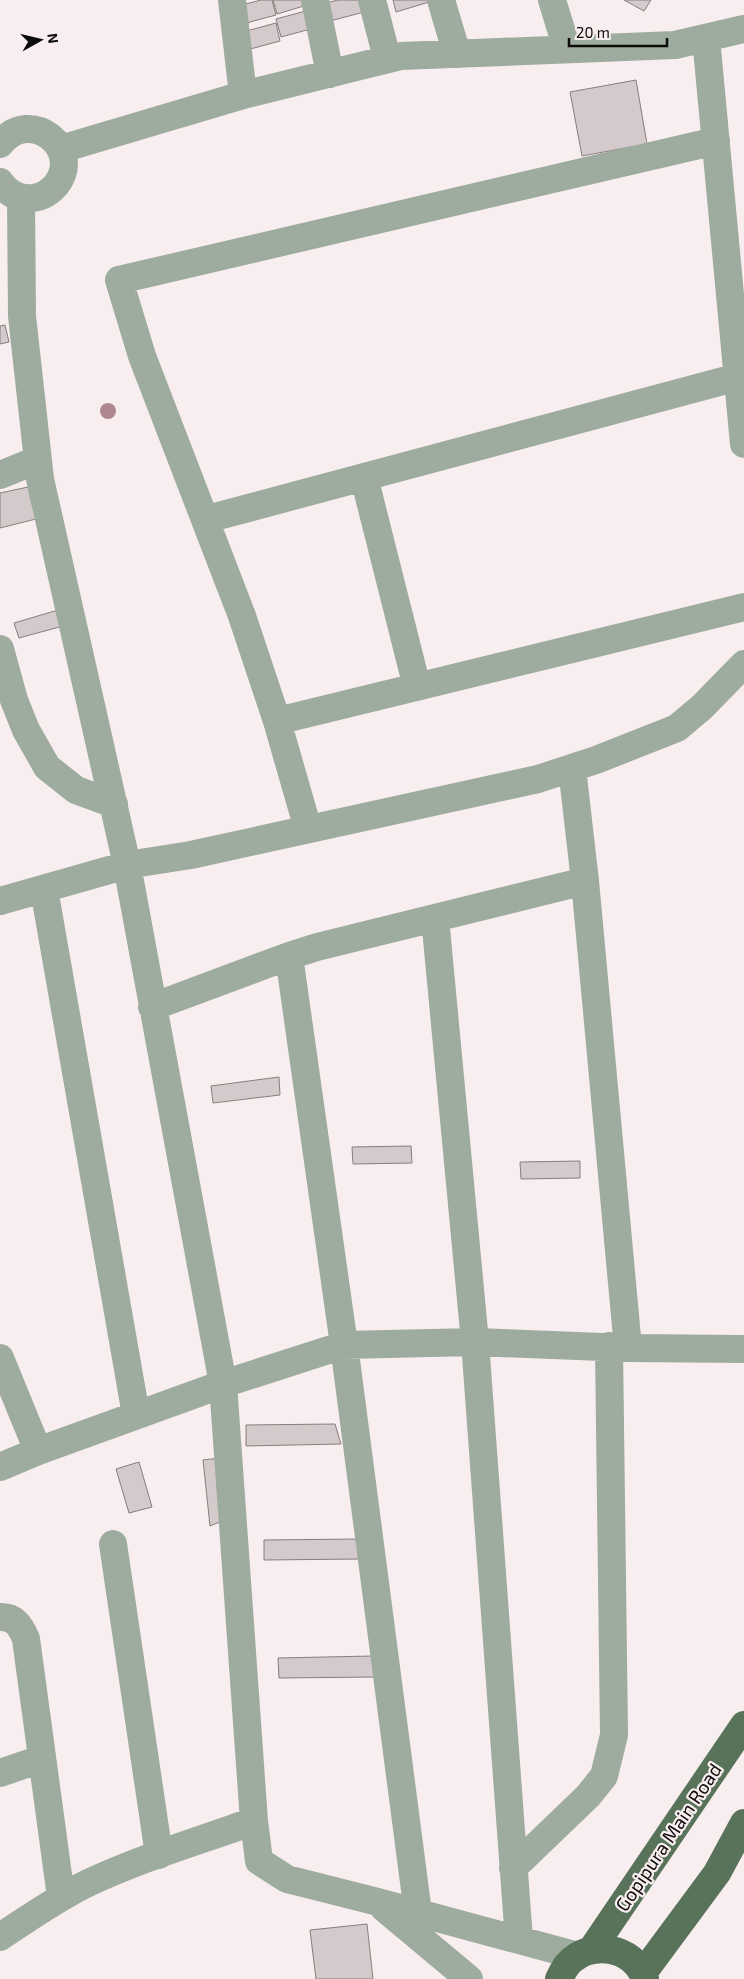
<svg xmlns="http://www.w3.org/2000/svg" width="744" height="1979" viewBox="0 0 744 1979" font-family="'Exo 2',sans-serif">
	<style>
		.building { fill: #d5cacb; stroke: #887d7e }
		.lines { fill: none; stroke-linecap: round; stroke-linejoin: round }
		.minor { stroke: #9dac9e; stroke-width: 28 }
		.major { stroke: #58735a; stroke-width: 28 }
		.tree { fill: #af888f }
		.labels { text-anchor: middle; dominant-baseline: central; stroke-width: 4.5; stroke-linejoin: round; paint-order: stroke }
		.street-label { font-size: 19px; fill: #0e0b0b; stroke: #f9eeef }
	</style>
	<rect width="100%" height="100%" fill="#f9eeef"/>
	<path class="building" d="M 261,0 L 272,0 L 276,15 L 239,25 L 234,7 Z
		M 273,0 L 313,0 L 314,3 L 277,14 Z
		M 338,0 L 365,0 L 368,11 L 330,21 L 326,3 Z
		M 393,0 L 428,0 L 429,2 L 396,12 Z
		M 624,0 L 651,0 L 644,11 Z
		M 313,9 L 318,27 L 281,37 L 276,19 Z
		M 276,23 L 280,41 L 243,51 L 239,33 Z
		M 636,80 L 647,144 L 582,156 L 570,92 Z
		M 5,325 L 9,342 L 0,344 L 0,326 Z
		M 28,487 L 36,519 L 0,528 L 0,493 Z
		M 58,610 L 63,626 L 19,638 L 14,623 Z
		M 279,1077 L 280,1095 L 213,1103 L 211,1086 Z
		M 411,1146 L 412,1163 L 353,1164 L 352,1147 Z
		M 580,1161 L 580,1178 L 521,1179 L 520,1162 Z
		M 335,1424 L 341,1444 L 246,1446 L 246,1425 Z
		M 220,1458 L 227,1519 L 210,1526 L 203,1460 Z
		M 139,1462 L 152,1507 L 129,1513 L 116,1469 Z
		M 357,1539 L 360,1559 L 264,1560 L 264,1540 Z
		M 372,1656 L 375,1677 L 279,1678 L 278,1658 Z
		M 367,1924 L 373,1979 L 316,1979 L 310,1930 Z"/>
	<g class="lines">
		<path class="minor" d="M 232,0 L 243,95
			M 315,0 L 330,74
			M 372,0 L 387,58
			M 441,0 L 457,54
			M 552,0 L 567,49
			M 706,38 L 744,444
			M 0,144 C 31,105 84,150 56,185 C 50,192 42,197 33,198 C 20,200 7,193 0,182
			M 61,149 L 243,95 L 401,56 L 675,45 L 744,29
			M 21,198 L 22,316 L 40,479 L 127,865 L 223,1384 L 254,1821 L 259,1861 L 287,1879 L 378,1902 L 578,1956
			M 0,475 L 37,460
			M 364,477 L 417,687
			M 207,519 L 738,377
			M 0,649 L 14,700 L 26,730 L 47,767 L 76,790 L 114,804
			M 277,721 L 242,616 L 142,356 L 119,280 L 716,141
			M 572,768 L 585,881 L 628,1348
			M 308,829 L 277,721 L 744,607
			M 44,889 L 136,1415
			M 0,901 L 127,865 L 191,855 L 538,779 L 596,760 L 677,728 L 702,707 L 744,664
			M 435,918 L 475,1342 L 519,1940
			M 289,956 L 344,1345 L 418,1913
			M 152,1007 L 289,956 L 317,947 L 585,881
			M 0,1358 L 38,1451
			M 0,1467 L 38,1451 L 223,1384 L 344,1345 L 475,1342 L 628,1348 L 744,1349
			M 113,1544 L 159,1855
			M 0,1617 C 15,1616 21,1627 26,1639 L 61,1897
			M 0,1773 L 41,1759
			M 513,1868 L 588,1796 L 604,1776 L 614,1735 L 609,1346
			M 384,1908 L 469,1979
			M 0,1937 C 29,1918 57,1898 88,1883 C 141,1858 199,1841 254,1821"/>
		<path class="major" d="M 592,1949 L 744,1725
			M 643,1973 L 717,1873 L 744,1823
			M 559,1979 C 561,1975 564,1969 567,1965 C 589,1939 634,1946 645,1979"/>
	</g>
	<circle class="tree" cx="108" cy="411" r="8"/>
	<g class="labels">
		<g class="street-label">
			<text transform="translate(668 1837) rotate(-56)">Gopipura Main Road</text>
		</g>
	</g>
	<g transform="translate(40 40) rotate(82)" stroke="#f9eeef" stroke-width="4" paint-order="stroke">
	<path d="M0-4L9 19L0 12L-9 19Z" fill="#0e0b0b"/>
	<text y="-8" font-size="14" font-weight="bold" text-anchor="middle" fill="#0e0b0b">N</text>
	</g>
	<path d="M569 38v8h98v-8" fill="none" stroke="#0e0b0b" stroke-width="2.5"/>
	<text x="576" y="38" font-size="15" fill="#0e0b0b" stroke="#f9eeef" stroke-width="4" paint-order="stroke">20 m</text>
</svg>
